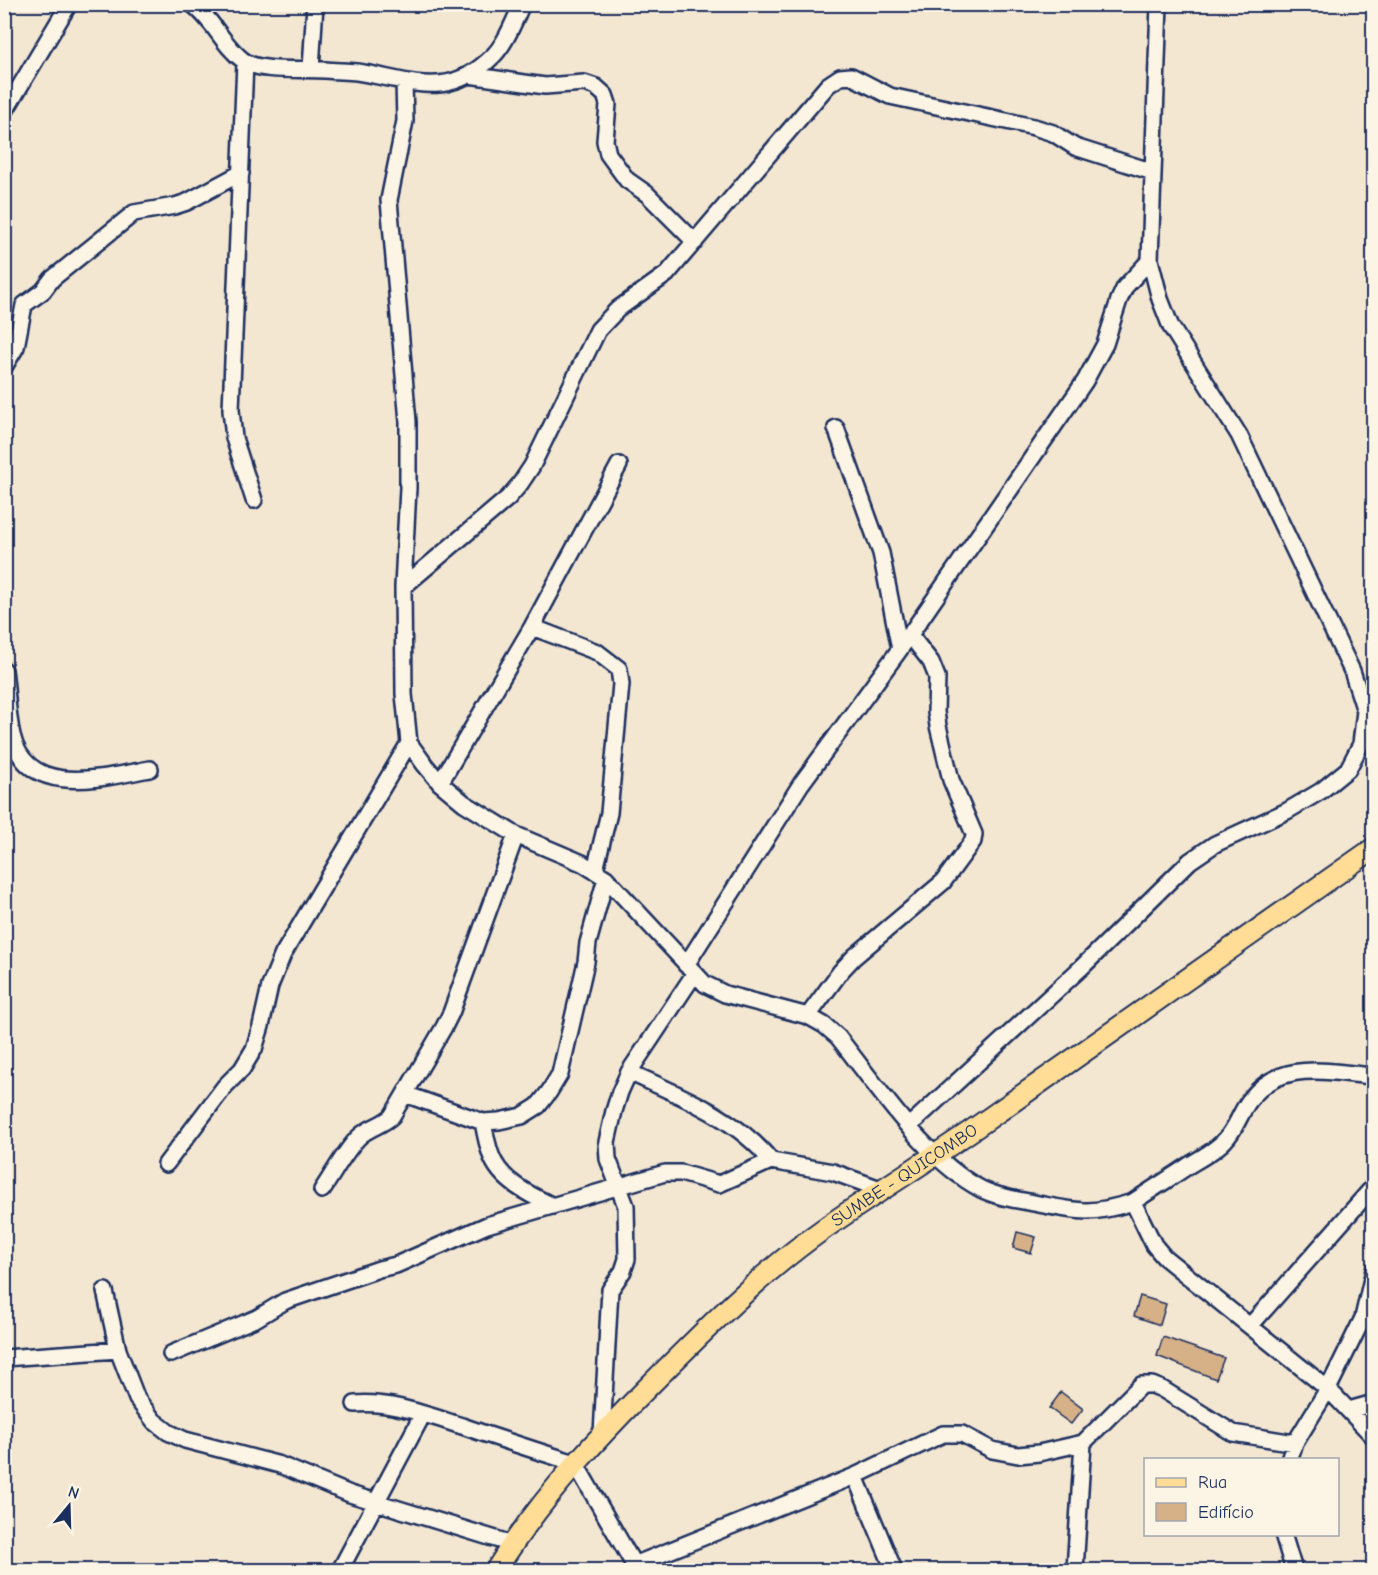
<svg xmlns="http://www.w3.org/2000/svg" width="1378" height="1575" viewBox="0 0 1378 1575" font-family="'Comic Neue',sans-serif">
	<style>
		.building { fill: #d6b087; stroke: #1b2f5e; stroke-width: 1.5 }
		.lines { fill: none; stroke-linecap: round; stroke-linejoin: round }
		.minor-casing { stroke: #1b2f5e; stroke-width: 20 }
		.major-casing { stroke: #1b2f5e; stroke-width: 24 }
		.minor { stroke: #fcf5e5; stroke-width: 15 }
		.major { stroke: #ffdd96; stroke-width: 20 }
		.labels { text-anchor: middle; dominant-baseline: central; stroke-width: 5; stroke-linejoin: round; paint-order: stroke }
		.street-label { font-size: 18px; fill: #1b2f5e; stroke: #fcf5e5 }
	</style>
	<rect width="100%" height="100%" fill="#f4e7d2"/>
	<filter id="ink" filterUnits="userSpaceOnUse"><feTurbulence type="fractalNoise" baseFrequency=".0167" numOctaves="2"/><feDisplacementMap in="SourceGraphic" scale="12" xChannelSelector="R" yChannelSelector="G"/><feConvolveMatrix kernelMatrix="1 2 1 2 8 2 1 2 1" color-interpolation-filters="sRGB"/></filter>
	<g filter="url(#ink)">
		<path class="building" d="M 1017,1232 L 1036,1237 L 1031,1253 L 1013,1248 Z
			M 1140,1296 L 1166,1304 L 1160,1325 L 1134,1316 Z
			M 1163,1337 L 1224,1358 L 1216,1379 L 1157,1356 Z
			M 1061,1392 L 1083,1409 L 1071,1424 L 1049,1408 Z"/>
		<g class="lines">
			<defs>
				<path id="minor" d="M 192,4 C 213,19 223,46 244,61 C 261,73 304,68 325,70 C 335,71 346,71 357,72 C 411,80 447,102 493,56 C 506,43 514,21 522,4
					M 245,62 L 231,410 L 234,438 L 254,500
					M 311,69 L 315,4
					M 469,75 L 545,86 L 584,83 L 596,87 L 605,95 L 608,104 L 605,141 L 608,154 L 627,180 L 647,194 L 695,242
					M 404,82 L 405,121 L 389,200 L 408,422 L 408,488 L 403,587 L 404,694 L 409,743 L 425,765 L 440,783 L 464,803 L 516,835 L 582,863 L 606,878 L 705,984 L 725,994 L 808,1016 L 824,1025 L 838,1037 C 877,1086 925,1160 981,1189 C 999,1198 1020,1200 1039,1204 C 1079,1212 1092,1215 1133,1202 C 1152,1189 1172,1177 1191,1164 C 1203,1157 1216,1150 1225,1140 C 1236,1129 1240,1113 1249,1101 C 1280,1058 1329,1073 1374,1076
					M 4,113 L 69,4
					M 4,367 L 16,347 L 24,305 L 43,291 L 52,279 L 134,213 L 175,206 L 187,202 L 241,173
					M 836,428 L 881,553 L 900,649
					M 403,587 L 508,498 L 520,484 L 532,466 L 598,330 L 618,309 L 667,274 L 828,85 L 840,77 L 851,76 L 890,96 L 1034,127 L 1053,133 L 1075,147 L 1153,172
					M 532,627 L 597,652 L 619,669 L 621,684 L 609,813 L 595,870
					M 4,670 C 7,691 7,714 12,735 C 27,800 105,777 150,769
					M 440,783 L 532,627 L 619,465
					M 686,965 L 801,784 L 900,649 L 1085,381 L 1105,344 L 1119,300 L 1125,287 L 1150,260
					M 808,1016 L 841,971 L 854,957 L 943,882 L 973,841 L 974,834 L 951,780 L 938,726 L 936,712 L 937,677 L 931,662 L 910,635
					M 629,1072 C 678,1095 736,1117 771,1161
					M 405,1094 L 483,1122 L 499,1121 L 522,1116 L 538,1106 L 549,1092 L 560,1074 L 586,962 L 588,943 L 606,878
					M 483,1122 C 485,1133 487,1144 491,1155 C 500,1181 530,1195 553,1206
					M 909,1126 L 1082,967 L 1190,861 L 1215,844 L 1287,811 L 1321,791 L 1348,769 L 1361,744 L 1365,711 L 1352,671 L 1239,435 L 1171,327 L 1160,299 L 1150,260 L 1159,4
					M 166,1164 L 225,1086 L 242,1069 L 254,1049 L 261,1026 L 270,986 L 283,954 L 409,743
					M 322,1190 C 334,1173 345,1150 360,1136 C 370,1127 383,1125 392,1116 L 444,1027 L 451,1013 L 516,835
					M 1133,1202 L 1154,1245 L 1164,1257 L 1328,1389 L 1374,1437
					M 105,1291 L 118,1350 L 137,1399 L 154,1421 L 168,1432 L 185,1440 L 280,1465 L 350,1494 L 512,1544
					M 1250,1326 L 1374,1186
					M 171,1354 L 257,1318 L 285,1301 L 379,1269 L 396,1265 L 487,1225 L 665,1173 L 681,1173 L 719,1184 L 771,1161 L 833,1172 L 883,1190
					M 4,1358 L 118,1350
					M 355,1404 C 391,1401 427,1415 462,1426 C 500,1439 537,1451 575,1463 L 637,1570
					M 1349,1410 L 1374,1403
					M 602,1434 L 610,1290 L 623,1271 L 627,1259 L 626,1206 L 608,1159 L 607,1142 L 614,1111 L 620,1092 L 629,1072 L 695,973
					M 1289,1460 L 1295,1443 L 1328,1389 L 1363,1318 L 1374,1270
					M 855,1476 L 894,1570
					M 1283,1534 L 1294,1570
					M 634,1565 L 855,1476 L 943,1434 L 962,1434 L 992,1450 L 1018,1455 L 1039,1453 L 1083,1443 L 1141,1385 L 1152,1385 L 1162,1389 L 1233,1433 L 1295,1443
					M 340,1570 L 423,1414
					M 1075,1570 L 1083,1443"/>
				<g id="major">
					<path id="s1" d="M 496,1570 C 541,1497 601,1434 662,1373 C 713,1322 765,1270 825,1228 C 875,1193 928,1161 978,1126 C 1110,1034 1242,941 1374,848"/>
				</g>
			</defs>
			<use href="#minor" class="minor-casing"/>
			<use href="#major" class="major-casing"/>
			<use href="#minor" class="minor"/>
			<use href="#major" class="major"/>
		</g>
	</g>
	<g class="labels">
		<g class="street-label">
			<text stroke="none"><textPath href="#s1" startOffset="572">SUMBE - QUICOMBO</textPath></text>
		</g>
	</g>
	<rect width="1378" height="1575" fill="none" stroke="#fcf5e5" stroke-width="24"/>
	<rect x="12" y="12" width="1354" height="1551" fill="none" stroke="#1b2f5e" stroke-width="2" filter="url(#ink)"/>
	<rect x="1144" y="1458" width="195" height="78" fill="#fcf5e5" stroke="#a2a6af" stroke-width="1.5"/>
	<rect x="1156" y="1478" width="30" height="9" fill="#ffdd96" stroke="#a2a6af" stroke-width="1.5"/>
	<text x="1198" y="1488" font-size="18" fill="#1b2f5e">Rua</text>
	<rect x="1156" y="1503" width="30" height="18" fill="#d6b087" stroke="#a2a6af" stroke-width="1.5"/>
	<text x="1198" y="1518" font-size="18" fill="#1b2f5e">Edifício</text>
	<g transform="translate(69 1506) rotate(19)" stroke="#fcf5e5" stroke-width="4.5" paint-order="stroke">
	<path d="M0-4.5L10 22L0 15L-10 22Z" fill="#1b2f5e"/>
	<text y="-9" font-size="16" font-weight="bold" text-anchor="middle" fill="#1b2f5e">N</text>
	</g>
</svg>
